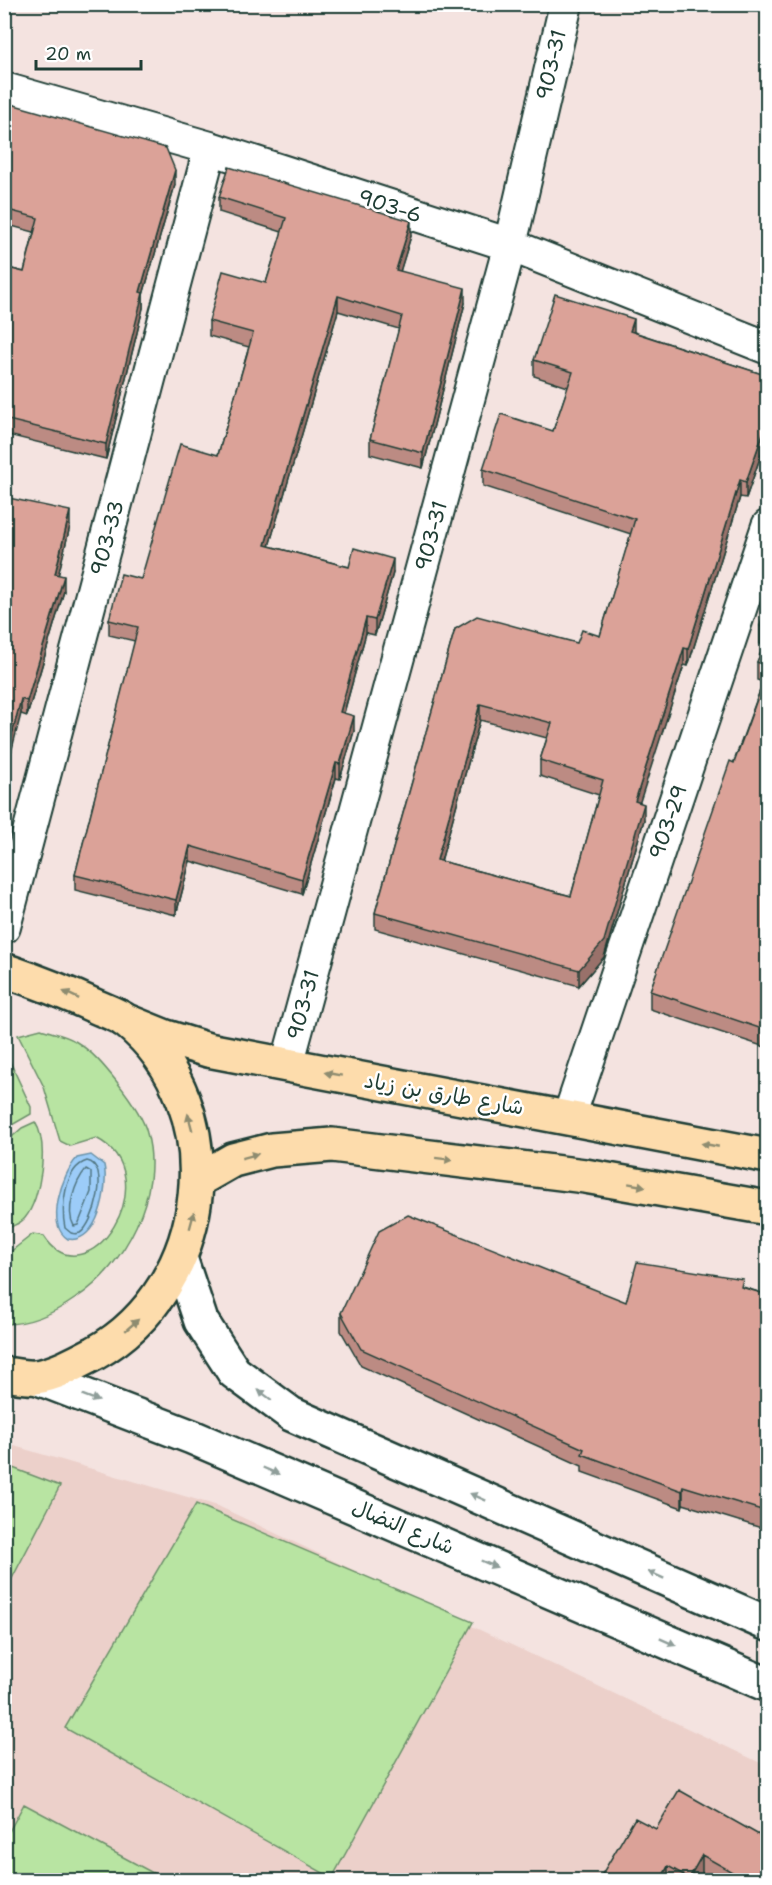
<svg xmlns="http://www.w3.org/2000/svg" width="772" height="1885" viewBox="0 0 772 1885" font-family="'Shantell Sans','Playpen Sans Arabic',sans-serif">
	<style>
		.built { fill: #ecd0ca }
		.green { fill: #b8e4a2; stroke: #6c906b; stroke-width: 1.5 }
		.water { fill: #9cccf8; stroke: #6a93aa; stroke-width: 1.5 }
		.lines { fill: none; stroke-linecap: round; stroke-linejoin: round }
		.shore { stroke: #517682; stroke-width: 1.5 }
		.street-casing { stroke: #1f3d34; stroke-width: 36 }
		.secondary-casing { stroke: #1f3d34; stroke-width: 38 }
		.primary-casing { stroke: #1f3d34; stroke-width: 38 }
		.street { stroke: #fff; stroke-width: 32 }
		.secondary { stroke: #fff; stroke-width: 33 }
		.primary { stroke: #fddcac; stroke-width: 33 }
		.wall { fill: #bc8b83; stroke: #1f3d34; stroke-width: 1.5; fill-rule: evenodd }
		.shaded-wall { fill: #99716a; stroke: #1f3d34; stroke-width: 1.5 }
		.building { fill: #dba298; stroke: #1f3d34; stroke-width: 1.5; fill-rule: evenodd }
		.oneway { fill: #8e8c70 }
		.oneway2 { fill: #8f9e9a }
		.labels { text-anchor: middle; dominant-baseline: central; stroke-width: 5; stroke-linejoin: round; paint-order: stroke }
		.street-label { font-size: 21px; fill: #1f3d34; stroke: #fff }
	</style>
	<rect width="100%" height="100%" fill="#f4e3e0"/>
	<filter id="ink" filterUnits="userSpaceOnUse"><feTurbulence type="fractalNoise" baseFrequency=".0167" numOctaves="2"/><feDisplacementMap in="SourceGraphic" scale="12" xChannelSelector="R" yChannelSelector="G"/><feConvolveMatrix kernelMatrix="1 2 1 2 8 2 1 2 1" color-interpolation-filters="sRGB"/></filter>
	<g filter="url(#ink)">
		<path class="built" d="M 4,1443 L 218,1506 L 767,1766 L 767,1880 L 5,1880 Z"/>
		<path class="green" d="M 41,1029 C 52,1033 66,1035 75,1041 C 92,1051 105,1067 117,1082 C 128,1096 143,1116 147,1133 C 164,1193 125,1266 76,1298 C 56,1312 30,1324 5,1324 L 5,1256 L 33,1234 L 44,1236 C 87,1303 170,1176 96,1138 L 70,1146 L 60,1141 L 44,1087 L 18,1035 Z
			M 5,1051 L 31,1107 L 31,1114 L 5,1129 Z
			M 35,1122 C 49,1144 41,1198 25,1218 C 21,1223 14,1225 9,1228 L 5,1223 L 5,1143 L 22,1128 Z
			M 5,1465 L 60,1486 L 5,1592 Z
			M 196,1504 L 473,1622 L 332,1878 L 65,1728 Z
			M 24,1804 L 166,1880 L 5,1880 L 5,1839 Z"/>
		<path class="water" d="M 91,1155 L 104,1165 C 109,1187 98,1245 68,1239 C 45,1225 62,1174 77,1158 Z"/>
		<g class="lines">
			<path class="shore" d="M 87,1161 C 111,1165 94,1225 80,1233 C 77,1234 74,1234 71,1233 L 65,1228 C 61,1209 64,1168 87,1161 Z
				M 86,1169 L 91,1172 L 91,1192 L 78,1225 L 74,1226 C 65,1211 75,1182 86,1169 Z"/>
			<defs>
				<path id="street" d="M 4,89 L 210,148 L 510,245 L 768,348
					M 4,927 L 210,148
					M 287,1065 L 510,245 L 566,4
					M 569,1117 L 768,526"/>
				<path id="secondary" d="M 180,1258 L 201,1321 L 234,1372 L 291,1414 L 768,1624
					M 36,1377 L 192,1437 L 768,1685"/>
				<path id="primary" d="M 4,970 C 36,981 67,993 97,1007 C 106,1011 118,1015 126,1021 C 234,1107 213,1287 95,1353 C 78,1362 56,1374 36,1377 C 26,1378 14,1375 4,1374
					M 124,1020 L 166,1037 L 208,1050 L 768,1156
					M 198,1180 L 233,1160 L 272,1150 L 332,1145 L 585,1176 L 768,1208"/>
			</defs>
			<use href="#street" class="street-casing"/>
			<use href="#secondary" class="secondary-casing"/>
			<use href="#primary" class="primary-casing"/>
			<use href="#street" class="street"/>
			<use href="#secondary" class="secondary"/>
			<use href="#primary" class="primary"/>
		</g>
		<path class="wall" d="M 4,102 L 175,185 L 143,295 L 143,308 L 106,459 L 4,434 L 4,267 L 24,272 L 34,232 L 4,224 Z
			M 219,197 L 411,236 L 400,271 L 465,303 L 423,468 L 370,454 L 370,439 L 399,329 L 338,311 L 269,546 L 349,567 L 393,573 L 375,635 L 366,633 L 344,713 L 354,731 L 340,779 L 336,778 L 302,894 L 190,861 L 176,915 L 75,890 L 75,875 L 135,641 L 109,635 L 109,620 L 141,579 L 218,455 L 249,347 L 209,336 L 209,321 L 266,283 L 282,232 L 219,212 Z
			M 634,332 L 768,376 L 768,435 L 746,498 L 740,497 L 688,666 L 684,665 L 639,802 L 644,820 L 604,957 L 579,986 L 375,929 L 375,913 L 455,629 L 577,643 L 600,636 L 631,534 L 483,486 L 483,469 L 553,431 L 568,387 L 534,376 L 534,360 ZM 480,720 L 547,738 L 540,760 L 540,776 L 599,795 L 571,896 L 441,861 Z
			M 4,497 L 70,526 L 58,575 L 64,591 L 27,716 L 21,714 Z
			M 768,604 L 768,1048 L 650,1009 L 650,991 L 763,682 L 757,680 L 757,662 L 764,645 L 760,644 L 760,626 Z
			M 743,1287 L 768,1295 L 768,1530 L 683,1504 L 682,1508 L 582,1472 L 582,1466 L 361,1366 L 341,1331 L 341,1313 L 626,1302 Z
			M 656,1829 L 768,1881 L 716,1881 L 702,1873 L 698,1881 L 598,1881 Z"/>
		<path class="shaded-wall" d="M 175,170 L 175,185 L 143,295 L 143,308 L 106,459 L 106,444 L 140,292 Z
			M 411,221 L 411,236 L 396,285 L 396,270 Z
			M 465,288 L 465,303 L 423,468 L 423,453 Z
			M 338,296 L 338,311 L 265,560 L 265,545 Z
			M 634,319 L 634,335 L 630,331 Z
			M 768,419 L 768,435 L 746,498 L 746,482 Z
			M 740,480 L 740,497 L 688,666 L 688,649 Z
			M 70,511 L 70,526 L 55,589 L 55,574 Z
			M 393,559 L 393,573 L 375,635 L 375,620 Z
			M 64,576 L 64,591 L 27,716 L 27,701 Z
			M 366,618 L 366,633 L 340,727 L 340,712 Z
			M 684,648 L 684,665 L 635,817 L 635,801 Z
			M 21,699 L 21,714 L 4,780 L 4,765 Z
			M 480,704 L 480,720 L 437,876 L 437,860 Z
			M 354,716 L 354,731 L 340,779 L 340,764 Z
			M 336,763 L 336,778 L 302,894 L 302,879 Z
			M 644,804 L 644,820 L 604,957 L 579,986 L 579,970 Z
			M 190,846 L 190,861 L 176,915 L 176,900 Z
			M 683,1486 L 683,1504 L 682,1508 L 682,1491 Z
			M 702,1855 L 702,1873 L 698,1881 L 689,1881 L 689,1878 Z
			M 668,1866 L 668,1881 L 660,1881 Z"/>
		<path class="building" d="M 4,102 L 166,148 L 175,170 L 140,292 L 143,293 L 106,444 L 4,419 L 4,267 L 24,272 L 38,218 L 4,209 Z
			M 229,167 L 411,221 L 396,270 L 465,288 L 423,453 L 370,439 L 402,316 L 338,296 L 265,545 L 349,567 L 354,548 L 393,559 L 375,620 L 366,618 L 340,712 L 354,716 L 340,764 L 336,763 L 302,879 L 190,846 L 176,900 L 75,875 L 138,627 L 109,620 L 121,574 L 141,579 L 180,444 L 218,455 L 253,333 L 209,321 L 223,271 L 266,283 L 286,218 L 219,197 Z
			M 555,294 L 634,319 L 630,331 L 768,376 L 768,419 L 746,482 L 740,480 L 688,649 L 684,648 L 635,801 L 644,804 L 604,941 L 579,970 L 375,913 L 455,629 L 477,616 L 577,643 L 582,630 L 600,636 L 635,519 L 483,469 L 501,414 L 553,431 L 573,372 L 534,360 ZM 480,704 L 552,723 L 540,760 L 603,780 L 571,896 L 437,860 Z
			M 4,497 L 70,511 L 55,574 L 64,576 L 27,701 L 21,699 L 4,765 Z
			M 768,604 L 768,629 L 760,626 Z
			M 768,636 L 768,666 L 757,662 Z
			M 768,669 L 768,1031 L 650,991 L 730,761 L 734,763 Z
			M 408,1215 L 626,1302 L 637,1262 L 743,1279 L 741,1287 L 768,1295 L 768,1512 L 683,1486 L 682,1491 L 582,1454 L 584,1449 L 361,1349 L 341,1313 L 379,1231 Z
			M 679,1790 L 768,1840 L 768,1881 L 748,1881 L 702,1855 L 689,1878 L 668,1866 L 660,1881 L 598,1881 L 635,1818 L 656,1829 Z"/>
		<defs><path id="oneway-solid" d="M-6-.8H1V-3.2L6.5 0L1 3.2V.8H-6Z" transform="scale(1.5)"/></defs>
		<g class="oneway">
			<use href="#oneway-solid" transform="translate(71 995) rotate(-155)"/>
			<use href="#oneway-solid" transform="translate(333 1074) rotate(-170)"/>
			<use href="#oneway-solid" transform="translate(190 1122) rotate(-105)"/>
			<use href="#oneway-solid" transform="translate(710 1145) rotate(-169)"/>
			<use href="#oneway-solid" transform="translate(250 1156) rotate(-15)"/>
			<use href="#oneway-solid" transform="translate(444 1159) rotate(7)"/>
			<use href="#oneway-solid" transform="translate(637 1185) rotate(10)"/>
			<use href="#oneway-solid" transform="translate(192 1220) rotate(-75)"/>
			<use href="#oneway-solid" transform="translate(132 1325) rotate(-41)"/>
		</g>
		<g class="oneway2">
			<use href="#oneway-solid" transform="translate(265 1395) rotate(-143)"/>
			<use href="#oneway-solid" transform="translate(91 1398) rotate(21)"/>
			<use href="#oneway-solid" transform="translate(271 1471) rotate(23)"/>
			<use href="#oneway-solid" transform="translate(478 1497) rotate(-156)"/>
			<use href="#oneway-solid" transform="translate(489 1564) rotate(23)"/>
			<use href="#oneway-solid" transform="translate(656 1575) rotate(-156)"/>
			<use href="#oneway-solid" transform="translate(668 1642) rotate(24)"/>
		</g>
	</g>
	<g class="labels">
		<g class="street-label">
			<text transform="translate(551 65) rotate(-77)">903-31</text>
			<text transform="translate(390 206) rotate(18)">903-6</text>
			<text transform="translate(431 536) rotate(-75)">903-31</text>
			<text transform="translate(107 538) rotate(-75)">903-33</text>
			<text transform="translate(668 822) rotate(-71)">903-29</text>
			<text transform="translate(303 1005) rotate(-75)">903-31</text>
			<text transform="translate(444 1094) rotate(10)">شارع طارق بن زياد</text>
			<text transform="translate(403 1527) rotate(23)">شارع النضال</text>
		</g>
	</g>
	<rect width="772" height="1885" fill="none" stroke="#fff" stroke-width="24"/>
	<rect x="12" y="12" width="748" height="1861" fill="none" stroke="#1f3d34" stroke-width="2" filter="url(#ink)"/>
	<path d="M36 60v9h105v-9" fill="none" stroke="#1f3d34" stroke-width="3"/>
	<text x="45" y="60" font-size="18" fill="#1f3d34" stroke="#ffffff" stroke-width="4.5" paint-order="stroke">20 m</text>
</svg>
